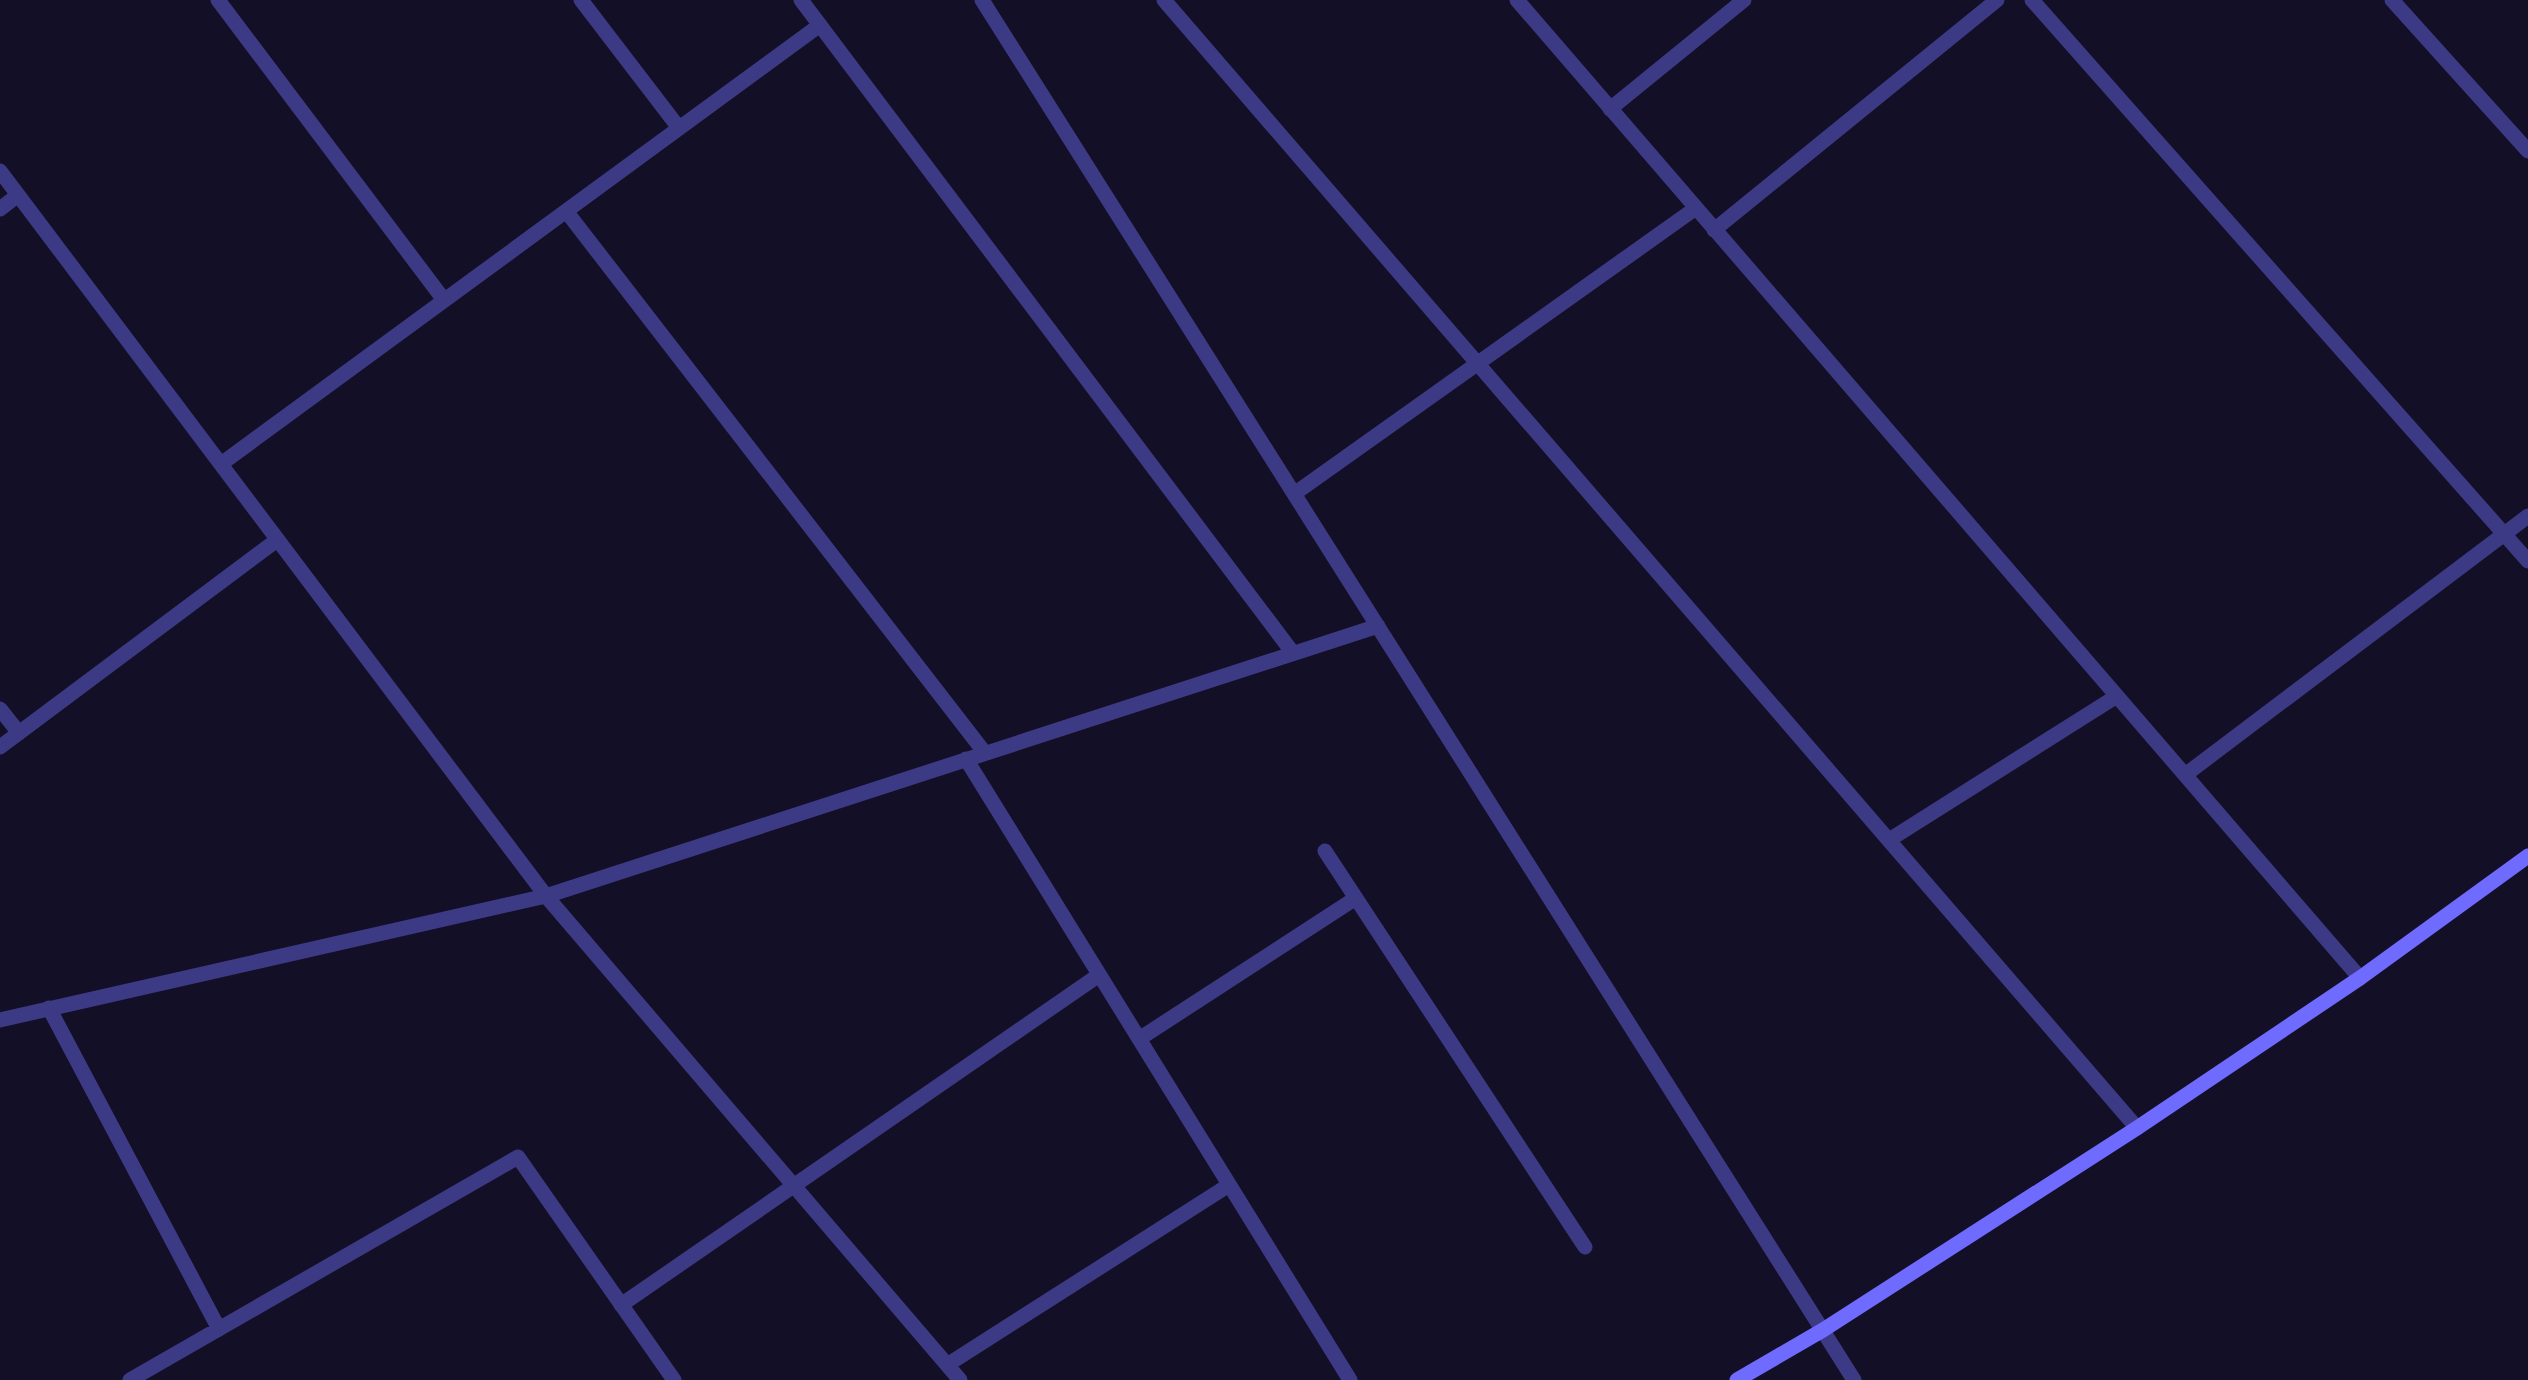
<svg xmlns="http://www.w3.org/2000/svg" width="2528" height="1380" viewBox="0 0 2528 1380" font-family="'Asap Condensed',sans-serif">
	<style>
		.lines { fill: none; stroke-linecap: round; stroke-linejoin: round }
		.street { stroke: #3d3a85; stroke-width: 15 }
		.secondary { stroke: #6f6bff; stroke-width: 15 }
	</style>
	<rect width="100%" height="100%" fill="#130f26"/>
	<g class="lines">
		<path class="street" d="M 218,0 L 444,300
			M 581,0 L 679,128
			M 801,0 L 1293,653
			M 982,0 L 1854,1380
			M 1164,0 L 2137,1128
			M 1517,0 L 2360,978
			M 2032,0 L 2528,561
			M 2392,0 L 2528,151
			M 1610,109 L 1744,0
			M 0,171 L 546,896 L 960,1380
			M 0,209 L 18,195
			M 566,211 L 985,753
			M 1714,230 L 1997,0
			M 221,464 L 820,25
			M 1294,494 L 1696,208
			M 0,709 L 19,733
			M 0,747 L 277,540
			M 966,759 L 1350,1380
			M 2185,775 L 2528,516
			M 1889,840 L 2117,696
			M 1325,851 L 1585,1247
			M 49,1008 L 219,1329
			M 0,1020 L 546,896 L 1378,626
			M 1139,1039 L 1356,898
			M 621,1305 L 1099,975
			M 947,1365 L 1229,1185
			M 130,1380 L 518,1157 L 674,1380"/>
		<path class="secondary" d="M 1737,1380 L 1823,1330 L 2137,1128 L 2360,978 L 2528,856"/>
	</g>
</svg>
